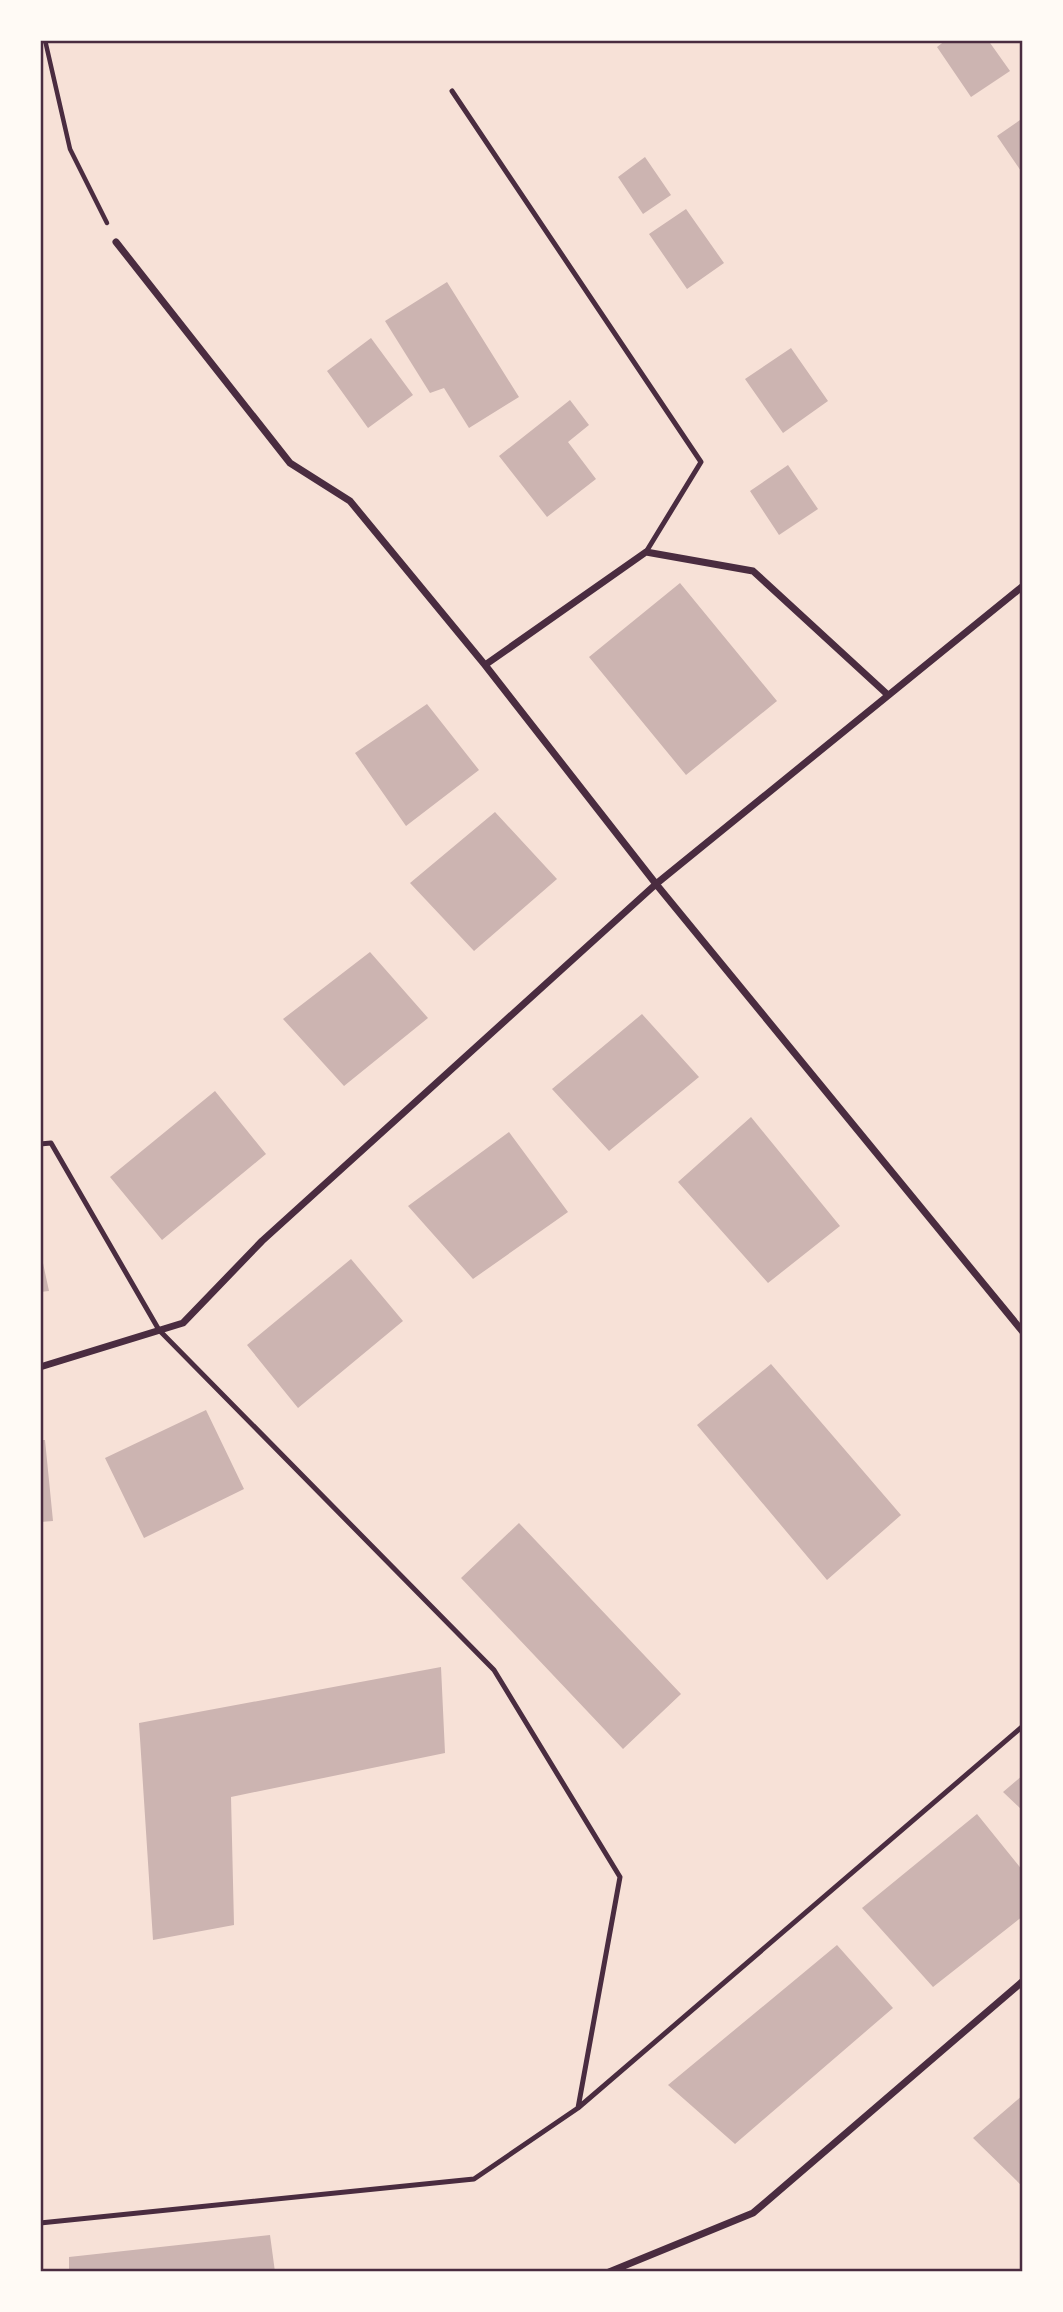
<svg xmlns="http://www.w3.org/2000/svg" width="1063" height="2312" viewBox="0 0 1063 2312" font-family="Inter,sans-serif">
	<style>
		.building { fill: #ccb4b1 }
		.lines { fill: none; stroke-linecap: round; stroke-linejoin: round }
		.path { stroke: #4a2c40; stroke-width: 4.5 }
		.service { stroke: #4a2c40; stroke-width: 5 }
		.minor { stroke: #4a2c40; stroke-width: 7 }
		.neatline { fill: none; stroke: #4a2c40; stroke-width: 2.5 }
	</style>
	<rect width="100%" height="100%" fill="#f7e1d7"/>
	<path class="building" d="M 946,40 L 988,40 L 1010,71 L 971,97 L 937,47 Z
		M 1023,118 L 1023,174 L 997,136 Z
		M 645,157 L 671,195 L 643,214 L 618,177 Z
		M 686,209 L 724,263 L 687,289 L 649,234 Z
		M 447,282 L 519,397 L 469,428 L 444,388 L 430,393 L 385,321 Z
		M 371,338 L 413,395 L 368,428 L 327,371 Z
		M 791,348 L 828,401 L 783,433 L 745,379 Z
		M 570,400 L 589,425 L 568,442 L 596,479 L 547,517 L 499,456 Z
		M 788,465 L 818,509 L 779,535 L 750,491 Z
		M 680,583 L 777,701 L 686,775 L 589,657 Z
		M 427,704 L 479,770 L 406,826 L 355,753 Z
		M 495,812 L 557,879 L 474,951 L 410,883 Z
		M 370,952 L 428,1018 L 344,1086 L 283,1019 Z
		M 642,1014 L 699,1077 L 609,1151 L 552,1089 Z
		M 215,1091 L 266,1154 L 162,1240 L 110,1177 Z
		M 751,1117 L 840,1226 L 768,1283 L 678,1182 Z
		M 509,1132 L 568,1212 L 473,1279 L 408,1206 Z
		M 40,1249 L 49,1291 L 40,1292 Z
		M 351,1259 L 403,1321 L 298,1408 L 247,1345 Z
		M 771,1364 L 901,1515 L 827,1580 L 697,1425 Z
		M 206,1410 L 244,1489 L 144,1538 L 105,1458 Z
		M 40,1440 L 45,1440 L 53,1521 L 40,1522 Z
		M 519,1523 L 681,1694 L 623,1749 L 461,1578 Z
		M 441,1667 L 445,1753 L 231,1797 L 234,1925 L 153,1940 L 139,1723 Z
		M 1023,1775 L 1023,1811 L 1003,1792 Z
		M 977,1814 L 1023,1871 L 1023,1916 L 933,1987 L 862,1908 Z
		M 837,1945 L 893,2008 L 735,2144 L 668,2085 Z
		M 1023,2095 L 1023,2187 L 973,2138 Z
		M 270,2235 L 275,2272 L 69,2272 L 69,2257 Z"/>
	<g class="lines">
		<path class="path" d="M 45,40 L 70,149 L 107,223"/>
		<path class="service" d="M 452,91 L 701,462 L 646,552
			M 40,1144 L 51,1143 L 159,1330 L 494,1670 L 620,1877 L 578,2108
			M 40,2223 L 474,2179 L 578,2108 L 1023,1726"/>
		<path class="minor" d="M 116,242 L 290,463 L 350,501 L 485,665 L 656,884 L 1023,1332
			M 485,665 L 646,552 L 753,571 L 888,695
			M 40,1367 L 183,1323 L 262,1241 L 656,884 L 1023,586
			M 609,2272 L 753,2213 L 1023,1981"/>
	</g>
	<rect width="1063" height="2312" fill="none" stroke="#fffaf5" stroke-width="84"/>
	<rect x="42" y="42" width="979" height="2228" class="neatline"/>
</svg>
